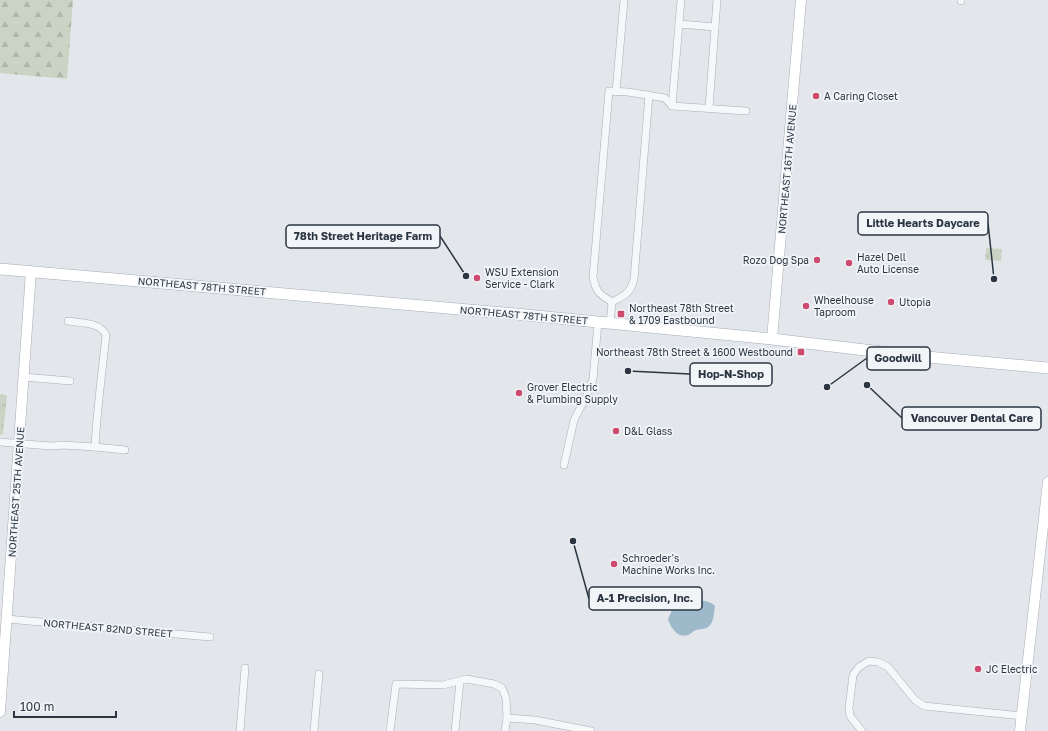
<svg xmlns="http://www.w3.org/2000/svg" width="1048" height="731" font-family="'Golos Text',sans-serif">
  <defs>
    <pattern id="grass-tufts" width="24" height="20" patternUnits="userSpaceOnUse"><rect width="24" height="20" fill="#cad4c4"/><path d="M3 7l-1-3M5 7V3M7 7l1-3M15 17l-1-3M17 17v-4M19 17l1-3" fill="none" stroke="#aeb7aa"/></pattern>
    <pattern id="forest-firs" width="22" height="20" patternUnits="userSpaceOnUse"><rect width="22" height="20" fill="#cad4c4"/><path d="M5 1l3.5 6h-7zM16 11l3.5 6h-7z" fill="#aeb7aa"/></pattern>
    <pattern id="park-crowns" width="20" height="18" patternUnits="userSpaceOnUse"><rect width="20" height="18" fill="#cad4c4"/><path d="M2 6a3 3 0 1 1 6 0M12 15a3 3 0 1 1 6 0" fill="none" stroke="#aeb7aa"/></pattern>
  </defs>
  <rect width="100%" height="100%" fill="#e3e7eb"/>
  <path fill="url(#grass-tufts)" d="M0,394l7,1 -4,39 -3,1z"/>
  <path fill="url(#forest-firs)" d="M0,0h73l-6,79 -67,-6z"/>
  <path fill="url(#park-crowns)" d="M986,248l16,1 -1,12 -16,-1z"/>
  <path fill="#9eb9ca" d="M685,600c9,0 24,-1 30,6 -1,6 -1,17 -7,21 -3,2 -8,2 -12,3 -3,1 -5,4 -8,5 -10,4 -18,-8 -20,-16 5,-10 5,-16 17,-19z"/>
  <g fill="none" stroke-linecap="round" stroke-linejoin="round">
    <g stroke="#a8aeb5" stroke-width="8">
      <g id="street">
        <path d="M961,1v-1"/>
        <path d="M679,24l36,3"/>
        <path d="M616,92l8,-92"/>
        <path d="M672,106l9,-106"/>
        <path d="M709,108l8,-108"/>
        <path d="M612,302c-13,-8 -16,-10 -19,-25l16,-186 19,1 37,6 7,8 74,5"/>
        <path d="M68,321c13,2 32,1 38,14 -4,38 -9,74 -11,112"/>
        <path d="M610,324l2,-22c13,-7 18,-8 22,-23l15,-184"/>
        <path d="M24,377l46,4"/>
        <path d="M0,442l51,4 12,-1 32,2 30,3"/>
        <path d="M564,465l10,-45 13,-25 6,-16 5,-57"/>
        <path d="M7,619l203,18"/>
        <path d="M507,718l28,2 56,11"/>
        <path d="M240,731l5,-63"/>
        <path d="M314,731l5,-57"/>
        <path d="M390,731l6,-47 47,1 23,-6 28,5 8,4 4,10 1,20 -2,13"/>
        <path d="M455,731l5,-50"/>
        <path d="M862,731l-12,-15 -1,-8 4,-33 6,-8 10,-6 9,1 10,5 27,33 9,6 98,10"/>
      </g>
    </g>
    <g stroke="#a8aeb5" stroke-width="11">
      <g id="secondary">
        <path d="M772,339l29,-339"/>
        <path d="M0,712l31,-441"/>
        <path d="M1020,731l28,-249"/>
      </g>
    </g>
    <g stroke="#a2acb6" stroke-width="12">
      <path id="primary" d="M0,269l516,45 256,25 144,17 132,12"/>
    </g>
    <use href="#street" stroke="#f5f7f9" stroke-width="7"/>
    <use href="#secondary" stroke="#fff" stroke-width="10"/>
    <use href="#primary" stroke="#fff" stroke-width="11"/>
  </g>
  <g fill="#cc4b6e" stroke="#f2f5f8" stroke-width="1.5">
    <circle cx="816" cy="96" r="4"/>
    <circle cx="817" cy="260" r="4"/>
    <circle cx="849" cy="263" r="4"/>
    <circle cx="477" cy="278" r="4"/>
    <circle cx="891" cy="302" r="4"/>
    <circle cx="806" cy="306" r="4"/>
    <rect x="617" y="310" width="8" height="8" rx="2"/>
    <rect x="797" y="348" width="8" height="8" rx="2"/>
    <circle cx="519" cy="393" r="4"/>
    <circle cx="616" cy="431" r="4"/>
    <circle cx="614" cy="564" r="4"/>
    <circle cx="978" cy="669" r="4"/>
  </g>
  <g text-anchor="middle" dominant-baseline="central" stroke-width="3.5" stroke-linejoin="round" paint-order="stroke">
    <g font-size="10" fill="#2b3642" stroke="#f2f5f8" text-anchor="start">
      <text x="824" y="96">A Caring Closet</text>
      <text x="857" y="257">Hazel Dell<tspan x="857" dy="12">Auto License</tspan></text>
      <text x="809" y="260" text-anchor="end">Rozo Dog Spa</text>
      <text x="485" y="272">WSU Extension<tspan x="485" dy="12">Service - Clark</tspan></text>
      <text x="814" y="300">Wheelhouse<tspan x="814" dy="12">Taproom</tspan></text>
      <text x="899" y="302">Utopia</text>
      <text x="629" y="308">Northeast 78th Street<tspan x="629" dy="12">&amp; 1709 Eastbound</tspan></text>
      <text x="793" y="352" text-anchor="end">Northeast 78th Street &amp; 1600 Westbound</text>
      <text x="527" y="387">Grover Electric<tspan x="527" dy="12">&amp; Plumbing Supply</tspan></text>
      <text x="624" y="431">D&amp;L Glass</text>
      <text x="622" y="558">Schroeder's<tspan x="622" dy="12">Machine Works Inc.</tspan></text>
      <text x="986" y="669">JC Electric</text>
    </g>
    <g font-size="10" fill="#2b3642" stroke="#f2f5f8">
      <text transform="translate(787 169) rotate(-85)">NORTHEAST 16TH AVENUE</text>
      <text transform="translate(202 286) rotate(5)">NORTHEAST 78TH STREET</text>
      <text transform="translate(524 315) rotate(5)">NORTHEAST 78TH STREET</text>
      <text transform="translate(16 492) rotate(-86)">NORTHEAST 25TH AVENUE</text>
      <text transform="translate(108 628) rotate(5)">NORTHEAST 82ND STREET</text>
    </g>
  </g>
  <path fill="none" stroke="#2b3642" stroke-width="1.5" d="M994 279L988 223M466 276L440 236M827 387L867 358M628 371L690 374M867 385L902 418M573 541L589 599"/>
  <g fill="#2b3642" stroke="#f2f5f8" stroke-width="1.5">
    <circle cx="994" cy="279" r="4"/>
    <circle cx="466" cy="276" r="4"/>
    <circle cx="827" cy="387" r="4"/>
    <circle cx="628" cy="371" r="4"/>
    <circle cx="867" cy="385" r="4"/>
    <circle cx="573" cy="541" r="4"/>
  </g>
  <g fill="#f2f5f8" stroke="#2b3642" stroke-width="1.5">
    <rect x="858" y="212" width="130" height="23" rx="4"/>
    <rect x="286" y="225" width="154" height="23" rx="4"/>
    <rect x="867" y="347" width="63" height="23" rx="4"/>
    <rect x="690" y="363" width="82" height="23" rx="4"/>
    <rect x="902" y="407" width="139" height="23" rx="4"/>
    <rect x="589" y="587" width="113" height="23" rx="4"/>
  </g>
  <g font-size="11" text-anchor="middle" font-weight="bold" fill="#2b3642">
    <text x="923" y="227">Little Hearts Daycare</text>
    <text x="363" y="240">78th Street Heritage Farm</text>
    <text x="898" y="362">Goodwill</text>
    <text x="731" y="378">Hop-N-Shop</text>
    <text x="972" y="422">Vancouver Dental Care</text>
    <text x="645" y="602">A-1 Precision, Inc.</text>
  </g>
  <path d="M14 711v6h102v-6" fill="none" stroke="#2b3642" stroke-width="2"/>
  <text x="20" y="711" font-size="12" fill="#2b3642" stroke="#f2f5f8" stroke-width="3" paint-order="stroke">100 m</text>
</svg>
